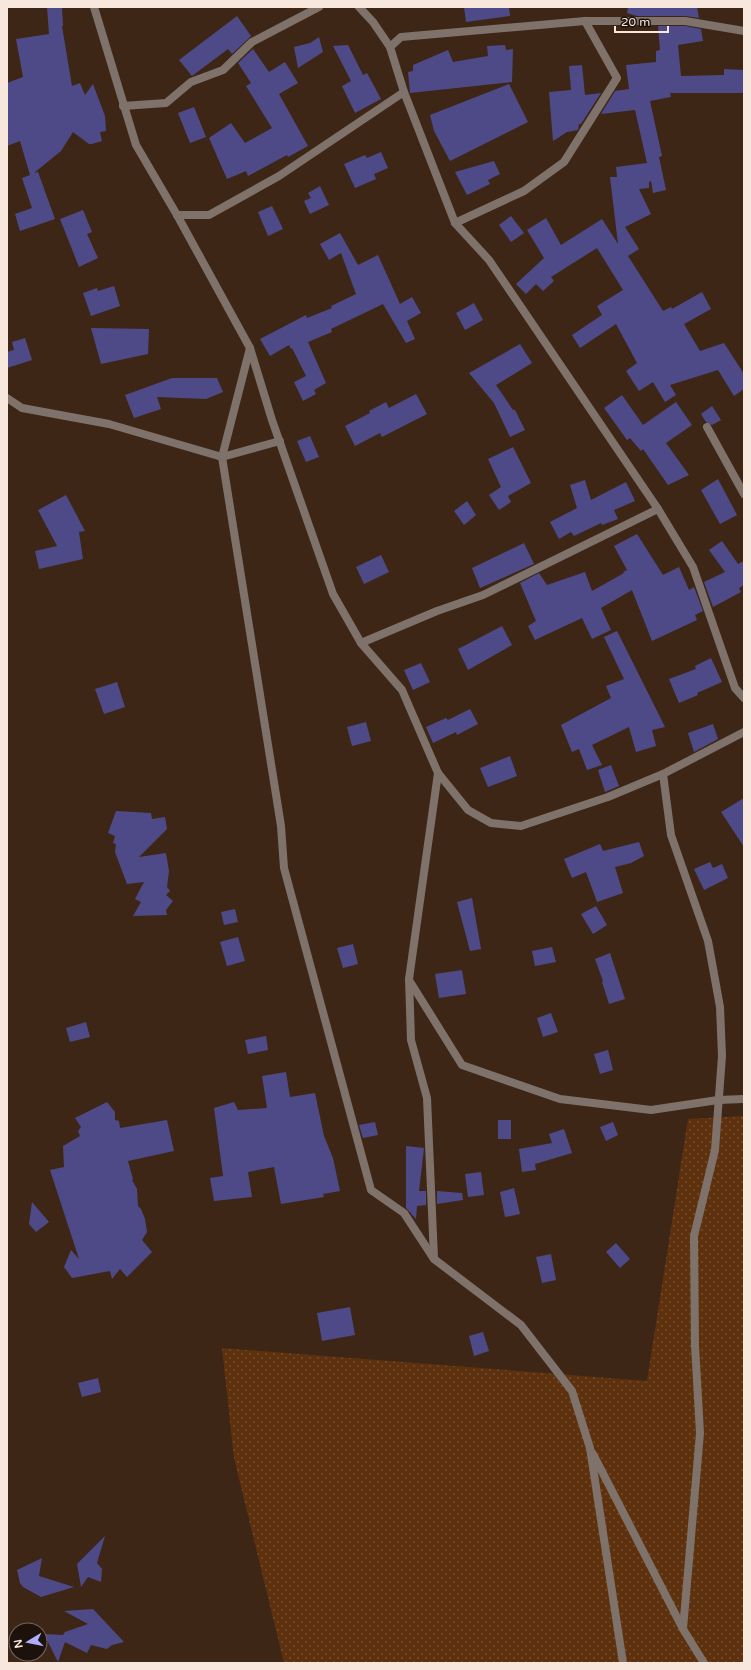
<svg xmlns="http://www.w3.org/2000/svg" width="751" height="1670" font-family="'Varela Round',sans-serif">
  <defs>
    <pattern id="green-dots" width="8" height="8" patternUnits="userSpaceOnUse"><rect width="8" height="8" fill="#5e310e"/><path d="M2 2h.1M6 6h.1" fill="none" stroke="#764f31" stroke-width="1.8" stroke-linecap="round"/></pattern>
  </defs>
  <rect width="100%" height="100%" fill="#3d2616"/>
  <path fill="url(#green-dots)" d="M744,1116v547h-460l-50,-205 -12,-110 425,33 41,-262z"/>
  <g fill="#4e4a88">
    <path d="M47,7h15l1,19h-1l10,60 8,-3 5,12 8,-11 12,32 1,15 -6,1 2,9 -10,3h-3l-16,-12 -12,19 -27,22 4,-1 17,47 -35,12 -5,-17 17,-6 -10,-30 8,-3 -10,-34 -13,5v-63l16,-6 -7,-38 33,-5z"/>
    <path d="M464,7h45l1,9 -44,6z"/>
    <path d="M628,7h69l2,11 -14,-2h-48l-10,-3z"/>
    <path d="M237,16l14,20 -19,18 -4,-5 -36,27 -13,-16z"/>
    <path d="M658,26h27l16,3 2,12 -25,4 3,31 43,-1v-6l20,1v23h-74l1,4 -21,4 12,55 -3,1 7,33 -13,3 -2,-12 -2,1v6l-10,1 12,25 -26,13 14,22 -11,7 35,55 8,-4 1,2 30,-17 9,17 -27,15 16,27 24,-8 20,31v15l-10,7 -16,-26 -48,15 6,10 -11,7 -12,-20 -14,9 -13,-20 11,-8 -21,-39 -36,24 -8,-13 30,-20 -5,-9 26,-16 -26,-42 -46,29 3,4 -11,10 -7,-7 -10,10 -10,-10 28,-26 -17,-28 19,-12 15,27 41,-26 16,25 -8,-67h7l-1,-10 31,-4 -12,-53 -34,4 14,-23 14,-2 -3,-24 30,-3v-11l4,-1z"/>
    <path d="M319,37l4,15 -25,16 -4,-21 16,-4z"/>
    <path d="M348,45l15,30 4,-2 14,26 -26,14 -13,-27 9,-5 -18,-35z"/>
    <path d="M505,45l1,5 7,-1 -1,33 -102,11 -2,-21 5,-1v-6l35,-15 5,12 35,-6 -1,-10z"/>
    <path d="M253,49l16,23 16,-10 13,21 -19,11 29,52 -20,11 -1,-2 -39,21 -2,-5 -19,8 -18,-41 22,-15 14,20 27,-15 -26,-42 5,-3 -13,-20z"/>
    <path d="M582,65l3,30 16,-2 -20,31h-2l-1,6 -11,2 -14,9 -4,-49 22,-2 -2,-24z"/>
    <path d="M509,84l19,38 -78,39 -16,-30 -4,-16z"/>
    <path d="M194,107l12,30 -16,6 -12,-30z"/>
    <path d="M381,152l7,16 -14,6 2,5 -21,9 -11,-24 21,-9 2,3z"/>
    <path d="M494,161l6,13 -12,6 2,4 -23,11 -12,-23z"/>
    <path d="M320,186l9,19 -19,9 -6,-13 7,-3 -3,-5z"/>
    <path d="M272,206l11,23 -15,7 -10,-24z"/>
    <path d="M83,210l9,22 -5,2 11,24 -19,9 -19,-48z"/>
    <path d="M511,216l13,17 -13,9 -12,-17z"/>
    <path d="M340,233l18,32 20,-10 22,49 12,-7 9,16 -14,8 8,18 -9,4 -23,-39 -52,25 1,3 -24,10 18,41 -12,7 2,4 -13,7 -9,-19 12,-6 -14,-28 -1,1 -2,-4 -19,11 -10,-17 46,-24 1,3 25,-10 -1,-2 25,-12 -15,-41 -12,7 -9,-16z"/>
    <path d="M114,286l6,20 -29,10 -8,-23 14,-5 1,3z"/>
    <path d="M474,303l9,17 -18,10 -9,-17z"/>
    <path d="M91,328l58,1 -1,25 -47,10z"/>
    <path d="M25,338l7,22 -25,8v-16l7,-2 -2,-8z"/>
    <path d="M520,344l12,19 -36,22 17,25h2l10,20 -15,7 -16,-34 -25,-30z"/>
    <path d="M172,378h45l6,14 -17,7 -49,-2 4,12 -27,9 -9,-23z"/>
    <path d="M416,394l11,20 -45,23 -2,-4 -25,13 -10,-20 25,-13 -1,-2 17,-9 3,6z"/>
    <path d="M622,395l21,30 33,-23 16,23 -26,18 23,32 -21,10 -25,-36 -2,2 -11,-13 -3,2 -23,-32z"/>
    <path d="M712,406l9,14 -9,5 -6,-3 -5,-8z"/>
    <path d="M310,436l9,21 -13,5 -9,-21z"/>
    <path d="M513,447l18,36 -23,13 3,6 -12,8 -10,-15 12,-8 -13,-28z"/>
    <path d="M718,479l19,36 -17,9 -19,-34z"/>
    <path d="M585,480l6,20 35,-18 9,19 -21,9 4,9 -16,6 -1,-2 -27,13 -3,-4 -12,7 -9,-17 27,-14 -7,-23z"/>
    <path d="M66,495l19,36 -6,1 4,27 -44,10 -4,-18 22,-5 -19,-36z"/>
    <path d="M467,501l9,14 -12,10 -10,-14z"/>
    <path d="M637,534l26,41 16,-8 10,23 5,-3 9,24 -8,4 2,5 -45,21 -20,-51 -31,18 10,22 -19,9 -10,-21 -47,22 -7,-14 8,-5 -16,-38 19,-10 8,12 38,-13 7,19 32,-18 -1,-1 4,-2 -13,-24z"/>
    <path d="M722,541l16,23 6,-3v24l-5,3 2,4 -28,15 -9,-25 21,-10 -16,-22z"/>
    <path d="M524,543l10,21 -54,24 -8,-20z"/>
    <path d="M381,555l8,17 -25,12 -8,-17z"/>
    <path d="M502,626l10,19 -44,25 -10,-21z"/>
    <path d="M617,631l48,96 -13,3 4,16 -20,6 -7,-25 -37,18 10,20 -15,5 -8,-21 -7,3 -11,-27 50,-27 -5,-12 18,-7 -20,-42z"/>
    <path d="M711,658l11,24 -25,11 1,2 -19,8 -10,-24 27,-10 -1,-3z"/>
    <path d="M421,663l9,19 -17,8 -9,-20z"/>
    <path d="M117,682l8,25 -21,7 -9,-25z"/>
    <path d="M470,709l8,15 -21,11 -1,-3 -23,11 -7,-16 20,-9 2,2z"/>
    <path d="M366,722l5,19 -19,5 -5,-19z"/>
    <path d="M713,724l5,15 -24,13 -6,-19z"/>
    <path d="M510,756l7,20 -29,11 -8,-19z"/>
    <path d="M611,765l8,21 -14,6 -7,-22z"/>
    <path d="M744,798v49l-23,-35z"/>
    <path d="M116,811l35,2 1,6 13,-2 2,12 -28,28 27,-4 3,18 -2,16 3,4 -4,4 7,6 -7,9 1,5 -34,1 8,-14 -6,-3 9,-17 -17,2 -12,-32 1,-8 -3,-1 2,-7 -7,-3z"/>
    <path d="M639,842l5,14 -13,7 -16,4 8,26 -26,9 -11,-30 -14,6 -8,-19 36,-15 3,7z"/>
    <path d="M710,862l3,6 9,-4 6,14 -24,12 -10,-21z"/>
    <path d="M472,898l9,51 -11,2 -13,-49z"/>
    <path d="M596,906l11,19 -14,9 -12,-20z"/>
    <path d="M235,909l3,13 -14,3 -3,-13z"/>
    <path d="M238,937l7,24 -18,5 -7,-24z"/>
    <path d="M353,944l5,20 -15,4 -6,-20z"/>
    <path d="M552,947l4,15 -21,4 -3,-15z"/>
    <path d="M610,953l15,46 -16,5 -7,-22 1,-1 -8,-22z"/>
    <path d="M462,970l4,24 -27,4 -4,-24z"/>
    <path d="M551,1013l7,19 -15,5 -6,-19z"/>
    <path d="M86,1022l4,15 -20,5 -4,-14z"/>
    <path d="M266,1036l2,14 -20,4 -3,-14z"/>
    <path d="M608,1050l5,20 -13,4 -6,-20z"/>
    <path d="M286,1072l4,25 25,-4 9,43 9,22 7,33 -17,3 1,3 -43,7 -7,-37 -26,5 4,25 -38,4 -4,-23 13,-2 -9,-68 20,-6 4,8 29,-2 -5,-32z"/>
    <path d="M107,1102l8,10v8l4,1 1,7 47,-8 7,31 -46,10 5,18 -1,1 5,9 1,17 3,3 4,10 2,13 -5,8 10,12 -25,25 -7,-8 -8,10 -2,-8 -38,7 -8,-11 7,-17 8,9 -29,-89 14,-3 -1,-21 17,-10 -2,-5 3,-4 -6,-9z"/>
    <rect x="498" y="1120" width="13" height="19"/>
    <path d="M375,1122l3,13 -15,3 -4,-13z"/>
    <path d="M613,1122l5,13 -12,6 -6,-14z"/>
    <path d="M564,1129l8,24 -37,11 1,6 -14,2 -3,-23 33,-6 -3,-9z"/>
    <path d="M406,1146l18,2 -5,43h7v14l-9,1 -1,13 -10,-11z"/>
    <path d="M481,1172l3,23 -16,2 -3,-23z"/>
    <path d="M514,1188l6,26 -15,3 -5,-25z"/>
    <path d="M437,1191l25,2 1,7 -26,4z"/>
    <path d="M32,1202l17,20 -13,10 -7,-8z"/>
    <path d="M616,1243l14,16 -10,9 -14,-16z"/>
    <path d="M551,1254l5,26 -14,3 -6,-26z"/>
    <path d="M350,1307l5,28 -33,6 -5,-28z"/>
    <path d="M483,1332l6,19 -15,5 -5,-20z"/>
    <path d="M98,1378l3,14 -19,5 -4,-14z"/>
    <path d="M105,1536l-8,27 5,6 -1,13 -13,-5 -7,10 -4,-23z"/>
    <path d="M42,1558l-3,18 35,11 -33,10 -18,-10 -3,-4 -3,-13z"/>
    <path d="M93,1609l31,33 -12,3 -5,4 -16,-4 -4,8 -22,-11 -7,20 -14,-28 19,1 2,-3 23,-8 -24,-13z"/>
  </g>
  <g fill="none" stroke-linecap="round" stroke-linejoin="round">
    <g stroke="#7f726a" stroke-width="8">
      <path d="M94,7l42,138 41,70 73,133 22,72 61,174 28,49 41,47 36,83 30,37 23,13 30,3 87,-29 55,-23 81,-42"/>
      <path d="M359,7l14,15 17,25 14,45 51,131 34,37 169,249 35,58 42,121 9,10"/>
      <path d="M390,47l11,-10 184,-16h100l59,10"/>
      <path d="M123,106l43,-3 25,-21 32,-12 29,-28 67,-35"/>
      <path d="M177,215h32l70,-39 125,-84"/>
      <path d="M455,223l69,-32 40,-29 53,-84 -32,-57"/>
      <path d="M250,348l-28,109 59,369 3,42 87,322 33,23 30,46 87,66 51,66 18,57 33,215"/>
      <path d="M7,398l15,10 87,16 113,33 58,-16"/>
      <path d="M707,427l37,67"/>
      <path d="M361,643l76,-32 46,-16 175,-86"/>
      <path d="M663,774l8,61 37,106 12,66 2,49 -7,94 -21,86 1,110 5,87 -17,196 21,34"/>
      <path d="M409,980l53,85 98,34 91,11 67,-10 26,-1"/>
      <path d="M434,1258l-7,-160 -16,-58 -2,-61 29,-206"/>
      <path d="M593,1454l90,175"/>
    </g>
  </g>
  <rect width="751" height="1670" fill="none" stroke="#f8e7dd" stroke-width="16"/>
  <g transform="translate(28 1642) rotate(260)"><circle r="19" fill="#1c120b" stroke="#74675f"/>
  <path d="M0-3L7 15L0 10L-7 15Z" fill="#b0aefa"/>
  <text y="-6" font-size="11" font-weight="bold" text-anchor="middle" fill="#f8e7dd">N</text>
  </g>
  <path d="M615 26v6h53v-6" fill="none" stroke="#f8e7dd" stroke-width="2"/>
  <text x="621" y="26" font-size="12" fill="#f8e7dd" stroke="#1c120b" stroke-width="3" paint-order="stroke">20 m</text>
</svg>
